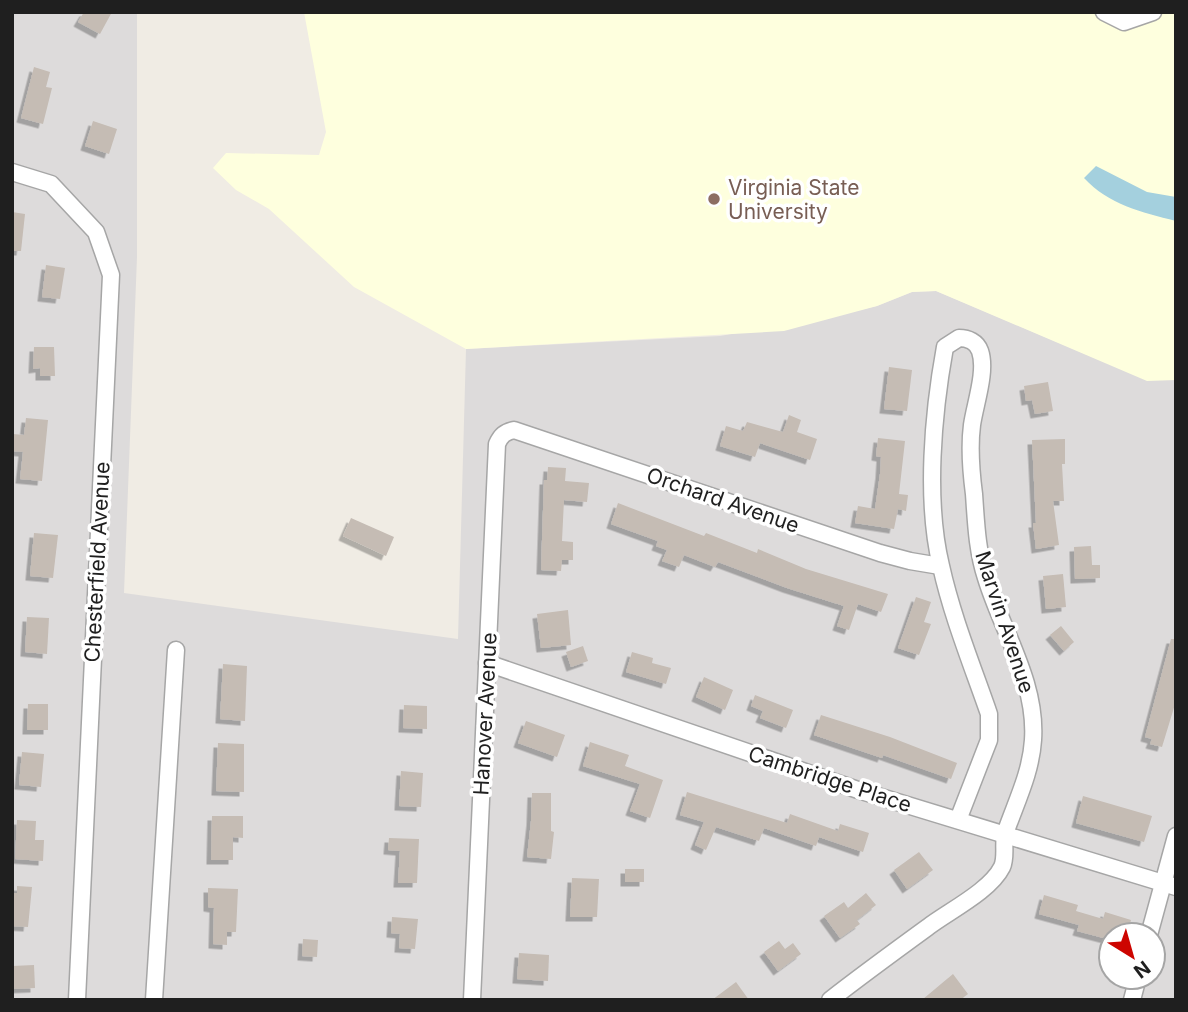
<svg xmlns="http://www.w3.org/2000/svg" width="1188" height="1012" font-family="Inter,sans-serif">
  <defs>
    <filter id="shadow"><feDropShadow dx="-4.5" dy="4.5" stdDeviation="0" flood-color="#0004"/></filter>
  </defs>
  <rect width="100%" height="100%" fill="#f0ece4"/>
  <path fill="#dddbdb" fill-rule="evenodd" d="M12,12l125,1v244l-13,336 334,46 8,-290 254,-13 118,-21 39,-9 35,-14 24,-1 211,89h29v620h-1164zM1111,935h42v42h-42z"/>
  <path fill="#feffde" d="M304,12h872v368l-29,1 -211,-90 -24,1 -35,14 -93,25 -318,18 -112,-62 -85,-78 -33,-19 -23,-22 13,-15 93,2 7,-23z"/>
  <path fill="#a4d0de" d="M1096,166l51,26 29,5v24c-35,-9 -67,-16 -92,-43z"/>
  <g fill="#c5bcb4" filter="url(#shadow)">
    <path d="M84,12h28l-12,22 -22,-12z"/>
    <path d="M34,67l16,5 -4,15 6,1 -9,36 -22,-6z"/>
    <path d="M93,121l24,8 -8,25 -24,-8z"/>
    <path d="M12,212l13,2 -4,37h-9z"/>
    <path d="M46,265l19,3 -5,31 -18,-2z"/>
    <path d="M34,347h20l1,29h-15v-8l-7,1z"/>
    <path d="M889,367l23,3 -5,41 -23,-2z"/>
    <path d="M1048,382l5,29 -18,3 -3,-14 -6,1 -2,-15z"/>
    <path d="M789,415l12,5 -4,12 20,7 -7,21 -50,-17 -5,14 -35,-11 6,-20 17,5 4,-9 36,10z"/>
    <path d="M26,418l22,2 -6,61 -22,-2 3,-27 -11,-1 1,-17 11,1z"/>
    <path d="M878,438l27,3 -6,53 9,1 -2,16 -8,-2 -4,20 -39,-6 3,-17 17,3 5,-35 1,-17 -5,-1z"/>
    <path d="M1065,439v25h-3l2,37h-11l6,44 -23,4 -3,-26h3l-4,-83z"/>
    <path d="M548,467l18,1 -1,13 24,2 -2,19 -23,-2 -2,41 11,1v18h-11l-1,11 -20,-1 3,-90h3z"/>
    <path d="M618,503l86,33 2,-3 51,20 1,-4 48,20 82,25 -7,18 -23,-8 -9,26 -12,-4 7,-20 -57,-18 -69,-26 -3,5 -31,-12 -5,12 -17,-6 5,-11 -11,-4 2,-5 -47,-17z"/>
    <path d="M351,518l43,19 -8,19 -43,-20z"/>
    <path d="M34,533l24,2 -5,43 -23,-2z"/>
    <path d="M1091,546l1,19h8v13l-25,1 -1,-32z"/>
    <path d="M1063,574l3,33 -20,2 -3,-33z"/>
    <path d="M916,597l15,5 -7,20 7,2 -12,31 -21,-7z"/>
    <path d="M568,610l3,35 -30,3 -4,-34z"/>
    <path d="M27,617l22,1 -2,36 -22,-2z"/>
    <path d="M1061,626l13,16 -10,9 -14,-16z"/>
    <path d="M1171,639h5v62l-14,46 -12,-3 2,-5 -7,-2z"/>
    <path d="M583,646l5,15 -17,6 -5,-15z"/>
    <path d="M632,652l21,6 -1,5 19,5 -5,16 -40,-12z"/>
    <path d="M223,664l24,2 -2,55 -25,-2z"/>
    <path d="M704,677l29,13 -8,20 -29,-13z"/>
    <path d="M755,695l38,15 -7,18 -26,-10 3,-7 -12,-5z"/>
    <path d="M28,704h20v26h-21z"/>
    <path d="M404,705l23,1v23l-24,-1z"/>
    <path d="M821,715l69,22 67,26 -6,16 -68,-24 -1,3 -68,-23z"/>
    <path d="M526,721l39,14 -8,22 -39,-14z"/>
    <path d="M590,742l39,13 -4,11 38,14 -13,38 -20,-7 10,-27 -57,-18z"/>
    <path d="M218,743l26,1v48l-28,-1z"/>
    <path d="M22,752l22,2 -3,33 -22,-2z"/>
    <path d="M401,771l22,2 -2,34 -22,-1z"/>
    <path d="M687,792l100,31 3,-9 48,17 2,-7 29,9 -6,19 -44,-15 -3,9 -52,-18 -5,13 -43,-14 -10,23 -11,-5 9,-23 -24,-7z"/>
    <path d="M532,793h19v38l3,1 -3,27 -24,-2 4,-36z"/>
    <path d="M1083,796l69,20 -8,26 -68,-19z"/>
    <path d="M212,816h31v22l-10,-1v23h-22z"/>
    <path d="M17,820l19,1 -1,19h9l-1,21 -28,-2z"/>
    <path d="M389,838l30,1 -2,44h-19l2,-32 -12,-1z"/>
    <path d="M919,852l14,18 -26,19 -13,-19z"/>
    <rect x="625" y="869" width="19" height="13"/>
    <path d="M572,878l27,1 -2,38h-27z"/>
    <path d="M17,886l15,1 -4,40 -16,-1v-33h5z"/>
    <path d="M208,888l30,1 -2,43h-9v13l-14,-1 1,-36 -6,-1z"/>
    <path d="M866,893l10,12 -19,15 3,4 -20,14 -16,-22 20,-14 4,6z"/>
    <path d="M1044,895l34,10 -2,6 27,8 2,-7 26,8 -4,15h-16v5l-34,-9 2,-6 -40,-11z"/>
    <path d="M392,917l26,2 -3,30 -16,-1 1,-14 -9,-1z"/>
    <path d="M303,939l15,1 -1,17 -15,-1z"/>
    <path d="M779,941l6,8 8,-6 8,11 -23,17 -14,-19z"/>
    <path d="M519,953l30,2 -1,26 -31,-2z"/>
    <path d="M34,965l1,23 -23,1v-23z"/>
    <path d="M953,974l15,20 -8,6h-38z"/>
    <path d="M736,982l13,18h-37z"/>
  </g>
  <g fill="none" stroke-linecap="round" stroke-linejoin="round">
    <g stroke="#a6a6a6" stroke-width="19">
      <g id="minor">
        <path d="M1104,12l20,10 29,-10"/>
        <path d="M12,172l39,12 45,48 15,43 -34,725"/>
        <path d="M487,663l371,127 318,97"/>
        <path d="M1149,935l27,-99"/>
        <path d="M154,1000l22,-350"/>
        <path d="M472,1000l25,-556c4,-9 8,-12 17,-14l366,123 30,8 30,5"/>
        <path d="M830,1000c32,-25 65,-49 98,-73 21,-16 62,-36 74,-60 5,-11 0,-24 4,-36 11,-31 25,-59 27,-91 4,-58 -31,-109 -47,-162 -9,-27 -10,-56 -12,-84 -3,-23 -5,-46 -2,-69 3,-21 15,-54 8,-74 -3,-9 -12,-13 -21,-13l-14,9c-12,66 -20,153 -4,219 11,50 31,99 48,148v26l-31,80"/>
        <path d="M1132,1000l6,-23"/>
      </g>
    </g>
    <use href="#minor" stroke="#fff" stroke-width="16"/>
  </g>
  <circle fill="#8d6e63" stroke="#fff" stroke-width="2.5" cx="714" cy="199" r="7"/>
  <g text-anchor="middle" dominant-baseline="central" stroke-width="7" stroke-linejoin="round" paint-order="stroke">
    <g font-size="21" fill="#785e54" stroke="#fff" text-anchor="start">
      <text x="728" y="187">Virginia State<tspan x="728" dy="24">University</tspan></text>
    </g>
    <g font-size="21" fill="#1f1f1f" stroke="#fff">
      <text transform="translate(723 500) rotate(19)">Orchard Avenue</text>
      <text transform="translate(97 562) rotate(-87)">Chesterfield Avenue</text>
      <text transform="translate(1005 622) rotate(72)">Marvin Avenue</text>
      <text transform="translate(485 714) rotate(-87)">Hanover Avenue</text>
      <text transform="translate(830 779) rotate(18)">Cambridge Place</text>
    </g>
  </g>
  <rect width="1188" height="1012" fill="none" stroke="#1f1f1f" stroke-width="28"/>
  <g transform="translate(1132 956) rotate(143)"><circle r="33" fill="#ffffff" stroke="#a5a5a5" stroke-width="2"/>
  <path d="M0-5L12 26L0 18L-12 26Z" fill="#cd0500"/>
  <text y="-10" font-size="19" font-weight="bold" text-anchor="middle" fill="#1f1f1f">N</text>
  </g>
</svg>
